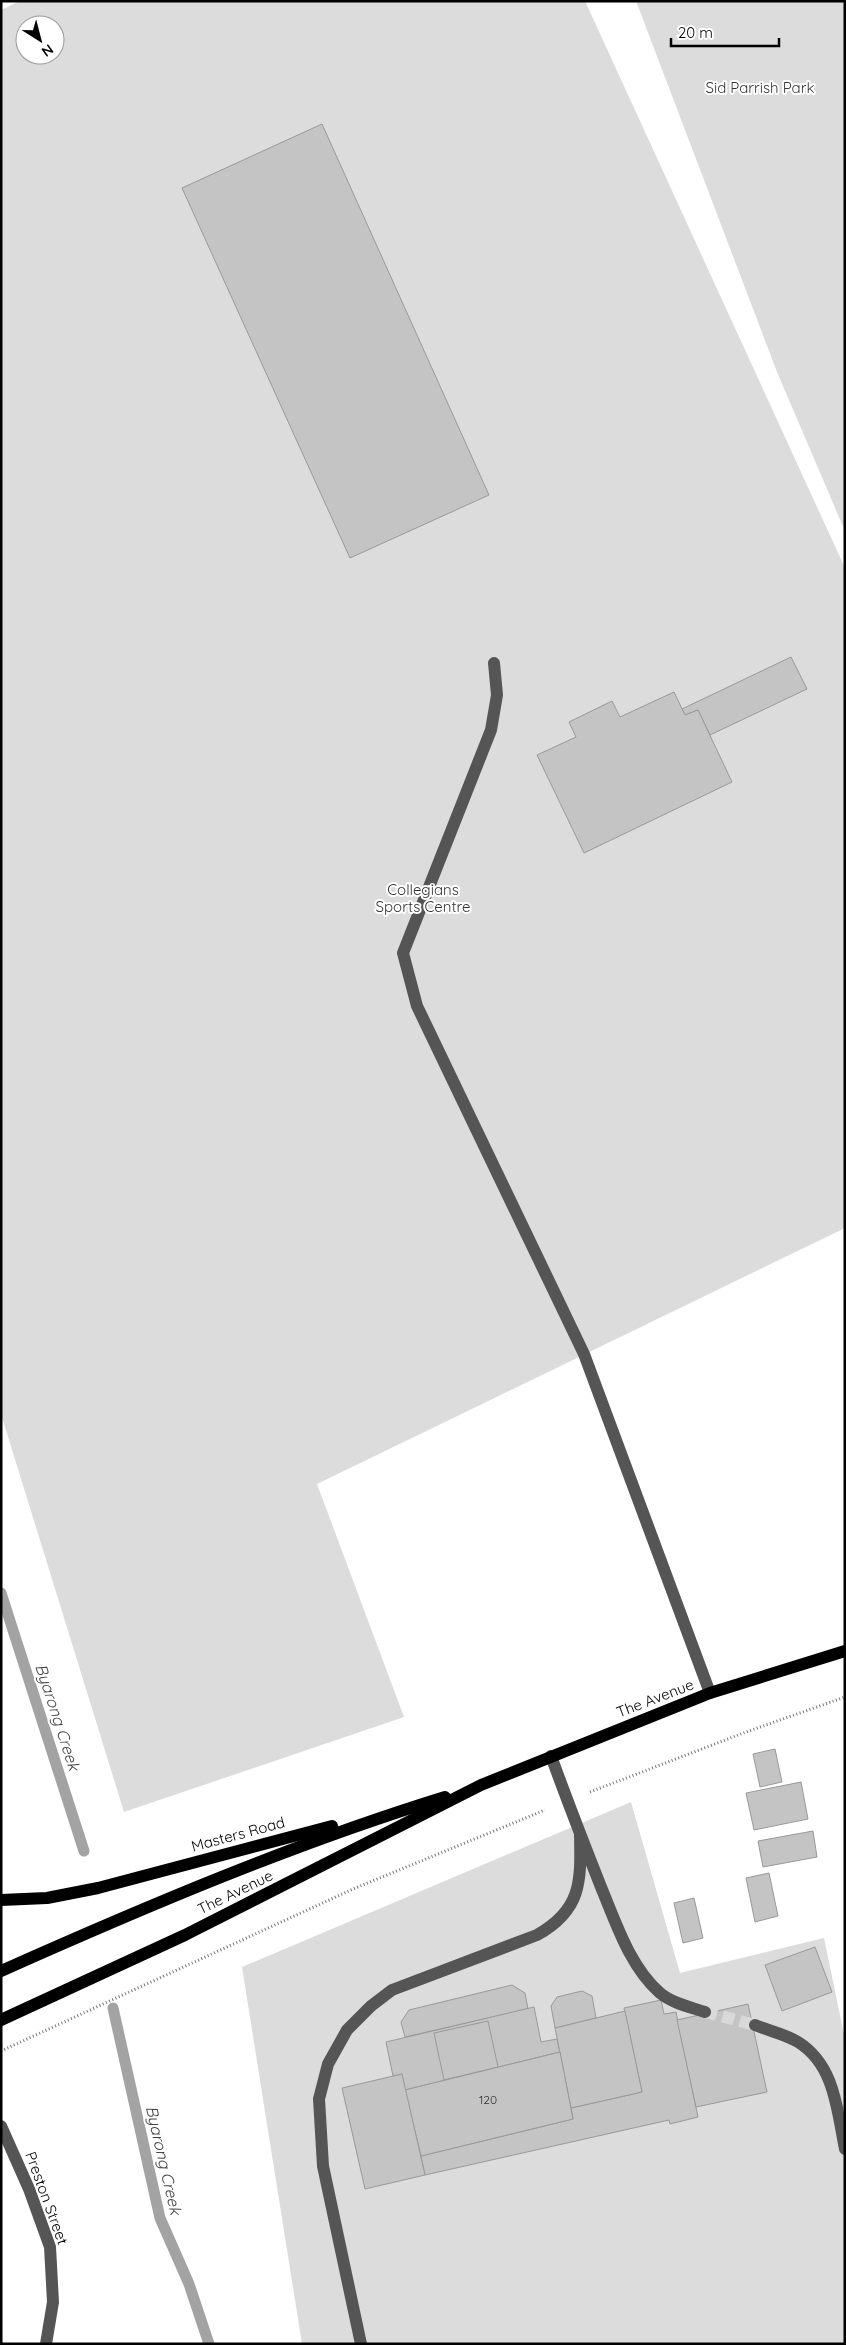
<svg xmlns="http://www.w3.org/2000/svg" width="846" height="2345" font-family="Quicksand,sans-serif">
  <rect width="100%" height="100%" fill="#fff"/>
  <g fill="#dcdcdc" fill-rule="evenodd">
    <path d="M20,1h565l260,567v660l-528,256 87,233 -280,95 -123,-398v-1404zM25,25h30v30h-30z"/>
    <path d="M636,1h209v530l-68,-159z"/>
    <path d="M631,1802l49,171 144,-35 21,101v305h-543l-60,-377z"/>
  </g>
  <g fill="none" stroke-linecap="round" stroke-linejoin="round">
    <g stroke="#a3a3a3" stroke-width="11">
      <path d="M1,1593l83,258"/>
      <path d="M113,2008l47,210 29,66 20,60"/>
    </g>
  </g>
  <g fill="#c4c4c4" stroke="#999">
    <path d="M322,124l167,371 -139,63 -168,-370z"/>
    <path d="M791,657l16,32 -97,46 -12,-25 -13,5 -3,-6z"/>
    <path d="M674,692l11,23 13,-5 34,72 -148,71 -47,-98 39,-18 -7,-15 43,-21 8,16z"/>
    <path d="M775,1749l7,33 -22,5 -7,-33z"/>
    <path d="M801,1782l7,37 -54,11 -8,-37z"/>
    <path d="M813,1831l4,26 -54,10 -5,-26z"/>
    <path d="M769,1873l9,43 -23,6 -9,-44z"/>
    <path d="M694,1898l9,40 -20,5 -9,-40z"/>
    <path d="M815,1947l17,45 -50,19 -17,-46z"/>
    <path d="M512,1985l13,8 3,16 -123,28 -4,-15 8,-12z"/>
    <path d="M582,1991l10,5 4,22 -41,10 -4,-22 6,-9z"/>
    <path d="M661,2000l3,14 12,-2 22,105 -28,7 -1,-4 -244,55 -4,-19 152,-37 -2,-11 71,-16 -18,-84z"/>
    <path d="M748,2004l19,88 -71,15 -19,-87z"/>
    <path d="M534,2007l7,35 16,-3 3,13 -155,38 -3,-16 -9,2 -7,-34z"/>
    <path d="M625,2011l17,81 -71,16 -16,-80z"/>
    <path d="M488,2021l10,46 -54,13 -10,-47z"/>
    <path d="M560,2052l13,67 -152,37 -16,-66z"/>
    <path d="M402,2074l23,101 -60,14 -23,-101z"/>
  </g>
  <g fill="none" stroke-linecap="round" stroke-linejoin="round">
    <path stroke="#d9d9d9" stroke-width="12" stroke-dasharray="12 6" stroke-linecap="butt" d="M705,2012l50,13"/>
    <g stroke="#777" stroke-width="3" stroke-dasharray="1 2.5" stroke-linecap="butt">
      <path d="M590,1792l156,-60 99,-35"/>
      <path d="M1,2051l352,-162 192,-79"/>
    </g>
    <g stroke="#555" stroke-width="12">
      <path d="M494,663l3,32 -6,35 -88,223 14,53 167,348 126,339"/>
      <path d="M551,1756c16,44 33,88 50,131 15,36 29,80 59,106 12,10 30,14 45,19"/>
      <path d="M755,2025c14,6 30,9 43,17 37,23 39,68 47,107"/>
      <path d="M1,2126l28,63 21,58 3,55 -7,42"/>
      <path d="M361,2344l-38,-178 -4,-67 9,-35 19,-34 24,-24 21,-16 145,-55c45,-25 44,-54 43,-100"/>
    </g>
    <g stroke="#000" stroke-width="12">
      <path d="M1,1900l46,-2 51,-10 234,-62"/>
      <path d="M1,1971c146,-65 292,-127 444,-174"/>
      <path d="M1,2020l184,-85 296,-150 229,-92 135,-42"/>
    </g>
  </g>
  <g text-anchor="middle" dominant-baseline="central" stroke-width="4" stroke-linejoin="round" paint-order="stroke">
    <g font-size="12" fill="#313131">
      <text x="488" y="2099">120</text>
    </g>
    <g font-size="15" fill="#333" stroke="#fff">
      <text x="760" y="87">Sid Parrish Park</text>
      <text x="423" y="889">Collegians<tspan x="423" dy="17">Sports Centre</tspan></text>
    </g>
    <g font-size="15" fill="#000" stroke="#fff">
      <text transform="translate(655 1698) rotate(-21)">The Avenue</text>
      <text transform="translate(238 1834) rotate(-15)">Masters Road</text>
      <text transform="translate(235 1892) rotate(-26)">The Avenue</text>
      <text transform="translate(47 2198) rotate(70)">Preston Street</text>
    </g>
    <g font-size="16" font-style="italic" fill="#444" stroke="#fff">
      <text transform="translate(58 1717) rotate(72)">Byarong Creek</text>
      <text transform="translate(164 2160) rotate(77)">Byarong Creek</text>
    </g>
  </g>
  <rect width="846" height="2345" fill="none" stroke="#000000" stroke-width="5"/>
  <g transform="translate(40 40) rotate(144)"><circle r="24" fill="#ffffff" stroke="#999999"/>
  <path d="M0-4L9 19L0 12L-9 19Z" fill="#000000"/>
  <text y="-8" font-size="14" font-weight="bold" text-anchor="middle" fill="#000000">N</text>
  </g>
  <path d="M671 38v8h108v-8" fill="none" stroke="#000000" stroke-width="2.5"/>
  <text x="678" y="38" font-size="15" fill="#000000" stroke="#ffffff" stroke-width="4" paint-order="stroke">20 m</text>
</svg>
